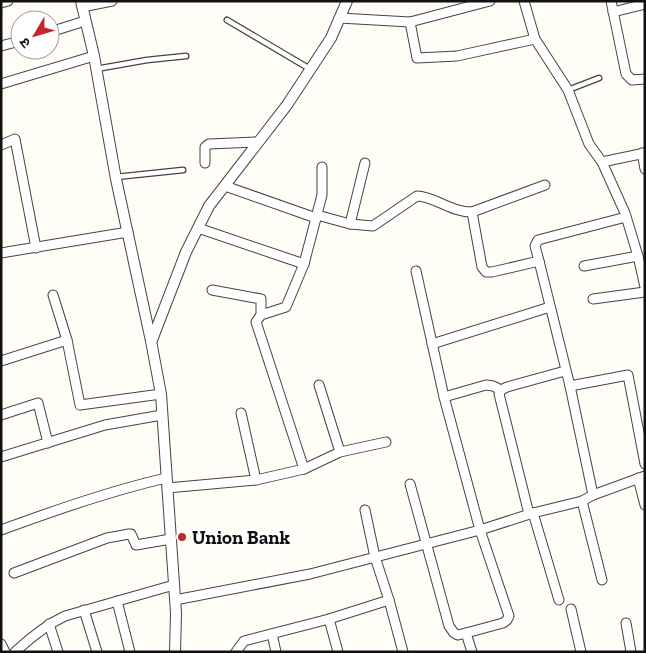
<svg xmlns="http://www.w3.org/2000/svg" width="646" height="653" font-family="'Zilla Slab','Noto Sans Devanagari',serif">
  <rect width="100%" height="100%" fill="#fffdf5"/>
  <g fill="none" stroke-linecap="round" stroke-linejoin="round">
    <g stroke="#444" stroke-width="7">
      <g id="service">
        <path d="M227,20l83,49"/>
        <path d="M96,69l51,-9 39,-4"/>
        <path d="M568,90l31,-12"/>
        <path d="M116,177l67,-7"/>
      </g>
    </g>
    <g stroke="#444" stroke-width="11">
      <g id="minor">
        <path d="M490,1l-80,21 7,36 40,-2 78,-17"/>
        <path d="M524,1l11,38 33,51 21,54 13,18 23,51 13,43 7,31"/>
        <path d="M611,1l15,73 6,6 13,-1"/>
        <path d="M1,3l7,-2"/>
        <path d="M82,7l30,-6"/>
        <path d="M613,12l32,-8"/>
        <path d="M339,18l71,4"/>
        <path d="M50,32l35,-11"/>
        <path d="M1,46l19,-5"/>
        <path d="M1,84l93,-28"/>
        <path d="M1,145l14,-6 21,109"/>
        <path d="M642,153l3,16"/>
        <path d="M602,162l43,-9"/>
        <path d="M205,163v-16l4,-3 49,-2"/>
        <path d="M472,212l10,55 4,5h6l47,-11 31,125 23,109"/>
        <path d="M317,215l33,9 23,2 44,-30c17,0 33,16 55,16l73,-27"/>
        <path d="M316,218l6,-23v-28"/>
        <path d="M350,224l15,-61"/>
        <path d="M198,228l106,36"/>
        <path d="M1,253l127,-21"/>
        <path d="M539,261l-4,-15 3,-6 88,-23"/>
        <path d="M584,266l54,-10"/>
        <path d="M416,271l28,126 36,133 29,86 -2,4 -4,3 -37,10"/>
        <path d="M212,290l49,9v16"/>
        <path d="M53,295l14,45"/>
        <path d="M593,299l52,-7"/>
        <path d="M432,344l118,-37"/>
        <path d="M1,361l66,-21 13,65 81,-11"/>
        <path d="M570,386l58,-11 17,89"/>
        <path d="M444,397l42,-12 7,1 8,4"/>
        <path d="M241,413l15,67"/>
        <path d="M1,415l37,-12 10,40"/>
        <path d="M340,452l46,-10"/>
        <path d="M1,457l104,-32 57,-10"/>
        <path d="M304,469l36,-17 -21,-67"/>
        <path d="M638,478l7,27"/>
        <path d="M410,484l39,142 5,7 4,2 8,-2 6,19"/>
        <path d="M167,488l89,-8 48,-11 -48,-147 5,-7 25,-8 18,-43 12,-46 -91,-32"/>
        <path d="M582,501l20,79"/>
        <path d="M533,513l26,87"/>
        <path d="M529,514l-30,-120 2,-4 6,-3 58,-16"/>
        <path d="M1,530c55,-20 109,-39 165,-52"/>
        <path d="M14,573l93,-35 22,-4h2l5,11 35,-6"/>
        <path d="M175,600l135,-26 170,-44 53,-17 49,-12 11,-6 52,-19"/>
        <path d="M389,600l14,52"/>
        <path d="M117,601l13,51"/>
        <path d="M571,609l10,43"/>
        <path d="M84,610l13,42"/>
        <path d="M329,619l9,33"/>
        <path d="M626,623l5,29"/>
        <path d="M49,624l9,28"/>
        <path d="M272,634l4,18"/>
        <path d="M1,644l4,8"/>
        <path d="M15,652c16,-15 31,-27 50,-36l109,-31"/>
        <path d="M236,652l8,-11 85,-22 60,-19 -14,-43 -10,-47"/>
      </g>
    </g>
    <g stroke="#444" stroke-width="12">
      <g id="tertiary">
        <path d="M81,1l13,55 22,123 35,162 10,53 15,219 -1,39"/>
        <path d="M152,340l34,-88 23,-46 78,-101 44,-67 16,-37"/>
      </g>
    </g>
    <use href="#service" stroke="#fff" stroke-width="4.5"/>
    <use href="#minor" stroke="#fff" stroke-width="9"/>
    <use href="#tertiary" stroke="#fff" stroke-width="10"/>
  </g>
  <circle fill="#c4262e" stroke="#fff" stroke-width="2" cx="182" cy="537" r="5"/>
  <g text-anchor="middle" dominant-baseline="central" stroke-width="5" stroke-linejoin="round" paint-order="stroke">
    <g font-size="19" font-weight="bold" fill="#111" stroke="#fff" text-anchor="start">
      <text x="192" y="537">Union Bank</text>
    </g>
  </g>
  <rect width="646" height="653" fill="none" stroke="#111111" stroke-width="5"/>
  <g transform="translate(35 35) rotate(232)"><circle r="24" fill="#ffffff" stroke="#a0a0a0"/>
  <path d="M0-4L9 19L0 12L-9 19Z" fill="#c4262e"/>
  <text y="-8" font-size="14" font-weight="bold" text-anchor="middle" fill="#111111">उ</text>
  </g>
</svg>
